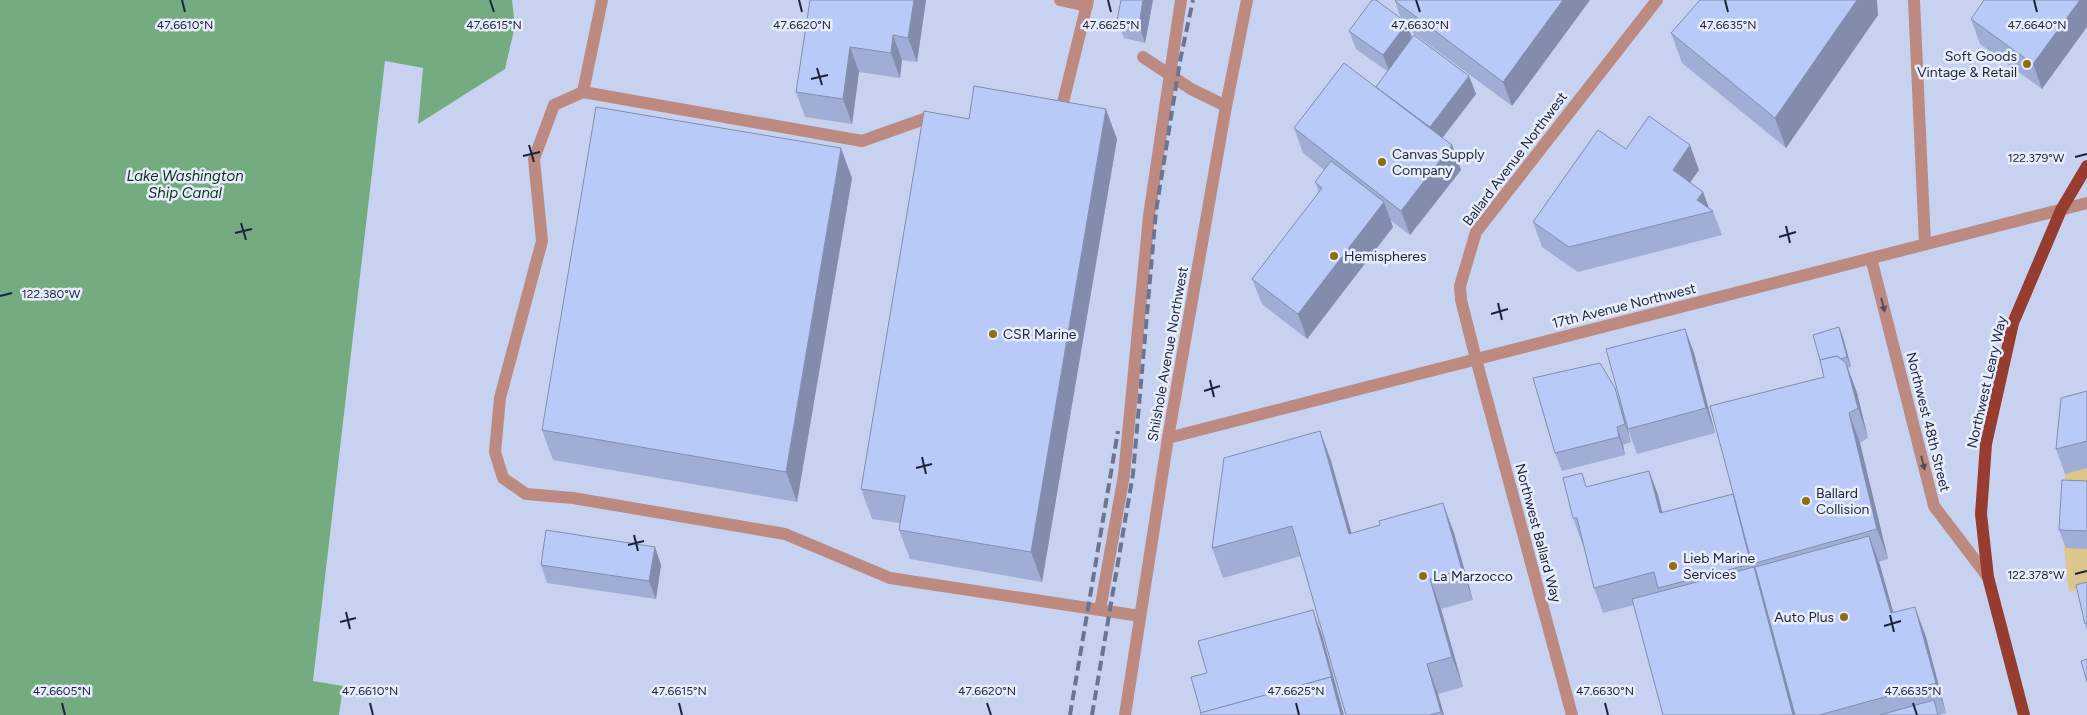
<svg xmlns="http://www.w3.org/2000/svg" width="2087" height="715" font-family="Figtree,sans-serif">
  <rect width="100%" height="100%" fill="#d6e0fb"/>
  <path fill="#c7d2f0" d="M512,0h1575v715h-1748l4,-29 -30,-4 72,-621 38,7 -5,56 97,-98z"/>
  <path fill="#dcc68b" d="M2087,419v168l-18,5 -6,-54 2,-64 5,-51z"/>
  <path fill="#75ab81" d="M0,0h512l3,26 -10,43 -87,55 5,-56 -38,-7 -72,620 30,5 -4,29h-339z"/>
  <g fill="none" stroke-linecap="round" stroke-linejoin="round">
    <g stroke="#bd8a81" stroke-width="12">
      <path d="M1060,0l27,6"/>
      <path d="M1914,0l11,244"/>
      <path d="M1143,57l48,32 35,17"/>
      <path d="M583,92l19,-92"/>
      <path d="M1061,111l27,-111"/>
      <path d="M927,118l-65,23 -279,-49 -29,13 -20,54 8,82 -42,157 -5,54 8,26 23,16 47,4 212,36 105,44 250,38"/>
      <path d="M1871,258l63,248 54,71"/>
      <path d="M1168,438l919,-235"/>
      <path d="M1100,610l24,-135 25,-259 32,-216"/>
      <path d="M1125,715l43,-277 58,-332 21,-106"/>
      <path d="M1572,715l-96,-356 -15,-59 -1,-14 16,-54 181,-232"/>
    </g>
    <path stroke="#963d30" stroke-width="12" d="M2024,715l-36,-138 -7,-63 5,-70 27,-121 48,-113 26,-44"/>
    <g stroke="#6c758f" stroke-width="4" stroke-dasharray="10 5" stroke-linecap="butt">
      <path d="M1070,715l48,-284"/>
      <path d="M1092,715l41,-241 23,-263 24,-150 13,-61"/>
    </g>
  </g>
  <g fill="#a0aed5">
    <path d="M810,0h116l-9,62 -15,-2 -2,18 -41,-6 -7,52 -47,-7 -9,-25z"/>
    <path d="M1153,0l-8,43 -21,-5 -7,-18z"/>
    <path d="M1590,0l-78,106 -103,-76 3,8 57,38 7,18 -34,44 10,7 9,25 -51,65 -20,-15 3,7 -86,112 -45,-35 -10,-25 67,-86 -4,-11 9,-12 -21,-17 -9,-25 82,-41 11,-16 -31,-22 -7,-18 52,-12 -6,-18z"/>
    <path d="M2087,0l-45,89 -62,-45 -9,-25z"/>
    <path d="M1878,15l-92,133 -104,-85 -11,-30z"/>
    <path d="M969,119l148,20 -75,443 -132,-23 -11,-29 1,-7 -28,-4 -11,-30z"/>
    <path d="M1626,149l73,21 -9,12 13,10 6,16 4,3 9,24 -144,37 -36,-25 -9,-25z"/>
    <path d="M852,178l-55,324 -244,-42 -11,-30z"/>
    <path d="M1839,327l4,10 8,30 -3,1 9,25 11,45 -8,5 28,116 -9,3 14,51 33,24 20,76 -6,2h-277l-29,-110 -31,8 -9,-25 -11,-45h-1l-9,-25 14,-31 62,-16 9,24 4,18 71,-19 91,-117z"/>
    <path d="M1685,329l9,24 21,80 -78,21 -9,-25z"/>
    <path d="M1615,388l6,18 10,36 -8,3 2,10 -63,16 -7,-18z"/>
    <path d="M2087,391v77l-22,6 -9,-25z"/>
    <path d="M1320,431l11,30 20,72h103l19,67 -32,9 22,78 -25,7 6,21h-98l-45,-159 -78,22 -11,-30z"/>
    <path d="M2087,481v68l-21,-1 -7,-18z"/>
    <path d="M655,547l6,18 -5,34 -109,-16 -6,-18z"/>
    <path d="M2087,582v48l-2,-6z"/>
  </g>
  <g fill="#828dae">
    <path d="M914,0h12l-9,62 -9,-24z"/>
    <path d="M1143,0h10l-8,43 -6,-18z"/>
    <path d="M1563,0h27l-78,106 -9,-24z"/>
    <path d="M1857,0h20l1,15 -92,133 -11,-30z"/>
    <path d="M2080,0h7v27l-45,62 -9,-25z"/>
    <path d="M1407,23l6,18 -23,32 -7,-18z"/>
    <path d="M893,35l9,25 -2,18 -9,-25z"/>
    <path d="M850,47l9,25 -7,52 -9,-25z"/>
    <path d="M1469,76l7,18 -39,51 -7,-18z"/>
    <path d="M1106,109l11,30 -75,443 -11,-30z"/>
    <path d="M1452,145l9,25 -51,65 -9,-24z"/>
    <path d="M1690,145l9,25 -17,24 -9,-24z"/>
    <path d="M841,148l11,30 -55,324 -11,-30z"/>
    <path d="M1703,192l7,19 -13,-11z"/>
    <path d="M1384,202l9,25 -86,112 -9,-25z"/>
    <path d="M1839,327l4,10 8,30 -4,-10z"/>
    <path d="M1685,329l9,24 21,80 -9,-25z"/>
    <path d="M1846,363l11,30 11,45 -10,-30z"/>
    <path d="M1615,388l6,18 10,36 -6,-18z"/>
    <path d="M1849,413l11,30 28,116 -11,-30z"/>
    <path d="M1617,427l6,18 2,10 -6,-18z"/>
    <path d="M1320,431l11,30 29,102 -11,-29z"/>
    <path d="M1649,471l9,24 11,43 -9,-25z"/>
    <path d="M1443,503l11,30 19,67 -11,-30z"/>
    <path d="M1742,519l10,45 4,13 -2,-10 11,29 31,119h-3l-35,-131 -7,-20z"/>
    <path d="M1869,536l11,29 22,78 -11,-30z"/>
    <path d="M655,547l6,18 -5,34 -7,-18z"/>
    <path d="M1430,579l11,30 22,78 -11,-30z"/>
    <path d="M1915,607l11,30 20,76 -10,-30z"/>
    <path d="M1313,610l9,25 22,80h-3z"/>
    <path d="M1427,664l11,30 6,21h-2l-1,-3z"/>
  </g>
  <g fill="#bacaf8" stroke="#828dae">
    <path d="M810,0h104l-6,38 -15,-3 -2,18 -41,-6 -7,52 -47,-7z"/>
    <path d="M1121,0h22l-4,25 -22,-5z"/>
    <path d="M1372,0h4l31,23 -24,32 -34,-24z"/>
    <path d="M1396,0h167l-60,82 -108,-81z"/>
    <path d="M1700,0h157l-82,118 -104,-85z"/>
    <path d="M1984,0h96l-47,64 -62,-45z"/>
    <path d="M1414,35l55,41 -39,51 -54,-40z"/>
    <path d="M1344,63l108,82 -51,66 -107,-83z"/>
    <path d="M974,86l132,23 -75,443 -132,-22 6,-34 -44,-7 63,-378 45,8z"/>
    <path d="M596,107l245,41 -55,324 -244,-42z"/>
    <path d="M1649,116l41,29 -17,25 30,22 -6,8 16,11 -144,36 -36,-25 65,-92 28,19z"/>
    <path d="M1331,161l53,41 -86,112 -46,-35 70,-91 -7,-6z"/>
    <path d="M1839,327l8,30 -6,2 -4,-3 -17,4 -7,-25z"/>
    <path d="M1685,329l21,79 -78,21 -22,-80z"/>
    <path d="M1837,356l9,7 12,45 -9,5 28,116 -125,35 -42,-158 114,-29 -4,-17z"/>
    <path d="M1600,363l15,25 10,36 -8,3 2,10 -64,16 -22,-75z"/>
    <path d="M2087,391v50l-31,8 5,-51z"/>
    <path d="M1320,431l29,103 31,-9 -1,-4 64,-18 19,67 -32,9 22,78 -25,7 14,48 -12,3h-83l-54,-189 -80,22 12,-90z"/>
    <path d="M1649,471l11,42 73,-19 18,70 -93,24 -4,-16 -60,16 -17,-70h-4l-10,-40 19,-5 4,14z"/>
    <path d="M2062,480l25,1v50l-28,-1z"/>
    <path d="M546,530l109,17 -6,34 -108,-16z"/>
    <path d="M1869,536l22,77 24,-6 21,76 -117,32h-24l-40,-148z"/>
    <path d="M1754,567l39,148h-130l-31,-116z"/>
    <path d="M2087,582v41l-2,1 -9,-39z"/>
    <path d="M1313,610l20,72 -2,-5 -130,36 -10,-36 16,-4 -9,-32z"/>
    <path d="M2087,659v23l-6,-21z"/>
    <path d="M1331,677l10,38h-140l-1,-2z"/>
    <path d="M1934,700l4,15h-58z"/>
  </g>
  <defs><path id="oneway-solid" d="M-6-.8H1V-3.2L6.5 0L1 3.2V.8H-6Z" transform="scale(1.25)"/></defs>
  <g fill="#5c4d58">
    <use href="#oneway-solid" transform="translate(1883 305) rotate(76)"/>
    <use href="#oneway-solid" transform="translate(1923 463) rotate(76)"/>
  </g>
  <path fill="none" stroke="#1c243d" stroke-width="2" d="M182,0l3,12M490,0l4,12M799,0l3,12M1108,0l3,12M1416,0l4,12M1725,0l3,12M2034,0l3,12M817,68l5,17M811,79l17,-4M529,145l5,17M523,156l17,-4M2075,157l12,-3M241,223l5,17M1786,226l4,17M235,233l17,-4M1779,237l17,-5M0,296l12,-3M1498,303l4,17M1491,314l17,-5M1210,380l4,17M1204,391l16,-5M922,457l4,17M916,468l16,-4M634,535l4,16M628,545l16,-4M2075,574l12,-3M346,612l4,17M1890,615l4,17M340,622l16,-4M1884,626l17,-5M62,703l3,12M370,703l3,12M679,703l3,12M987,703l4,12M1296,703l3,12M1605,703l3,12M1913,703l4,12"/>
  <g fill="#8b6f11" stroke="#e8edfb" stroke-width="2">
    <circle cx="2027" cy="64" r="5"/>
    <circle cx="1382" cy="162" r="5"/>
    <circle cx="1334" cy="256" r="5"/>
    <circle cx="993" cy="334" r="5"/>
    <circle cx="1806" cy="501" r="5"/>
    <circle cx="1673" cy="566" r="5"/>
    <circle cx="1423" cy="576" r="5"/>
    <circle cx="1844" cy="617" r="5"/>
  </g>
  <g text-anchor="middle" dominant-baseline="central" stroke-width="5" stroke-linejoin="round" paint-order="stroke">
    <g font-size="14" fill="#1c243d" stroke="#e8edfb" text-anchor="start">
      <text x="2017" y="56" text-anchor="end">Soft Goods<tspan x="2017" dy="16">Vintage &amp; Retail</tspan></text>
      <text x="1392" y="154">Canvas Supply<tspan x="1392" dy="16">Company</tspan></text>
      <text x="1344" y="256">Hemispheres</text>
      <text x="1003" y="334">CSR Marine</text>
      <text x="1816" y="493">Ballard<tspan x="1816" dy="16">Collision</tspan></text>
      <text x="1683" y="558">Lieb Marine<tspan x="1683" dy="16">Services</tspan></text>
      <text x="1433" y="576">La Marzocco</text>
      <text x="1834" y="617" text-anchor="end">Auto Plus</text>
    </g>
    <g font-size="14" fill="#1c243d" stroke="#e8edfb">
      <text transform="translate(1515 159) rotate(-53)">Ballard Avenue Northwest</text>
      <text transform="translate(1624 306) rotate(-14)">17th Avenue Northwest</text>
      <text transform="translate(1168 354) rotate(-80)">Shilshole Avenue Northwest</text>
      <text transform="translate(1987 382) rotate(-77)">Northwest Leary Way</text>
      <text transform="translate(1928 422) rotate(76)">Northwest 48th Street</text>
      <text transform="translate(1538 533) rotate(75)">Northwest Ballard Way</text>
    </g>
    <g font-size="15" font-style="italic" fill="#093317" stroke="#e8edfb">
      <text x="185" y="176">Lake Washington<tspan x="185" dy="17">Ship Canal</tspan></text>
    </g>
  </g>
  <g font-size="12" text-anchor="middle" fill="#1c243d" stroke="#e8edfb" stroke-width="5" stroke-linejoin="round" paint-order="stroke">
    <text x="185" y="29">47.6610°N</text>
    <text x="494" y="29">47.6615°N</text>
    <text x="802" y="29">47.6620°N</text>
    <text x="1111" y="29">47.6625°N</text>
    <text x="1420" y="29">47.6630°N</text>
    <text x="1728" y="29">47.6635°N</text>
    <text x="2037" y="29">47.6640°N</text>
    <text x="2036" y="162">122.379°W</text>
    <text x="51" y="298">122.380°W</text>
    <text x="2036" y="579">122.378°W</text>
    <text x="62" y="695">47.6605°N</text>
    <text x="370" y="695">47.6610°N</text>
    <text x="679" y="695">47.6615°N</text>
    <text x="987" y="695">47.6620°N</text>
    <text x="1296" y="695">47.6625°N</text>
    <text x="1605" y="695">47.6630°N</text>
    <text x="1913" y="695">47.6635°N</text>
  </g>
</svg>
